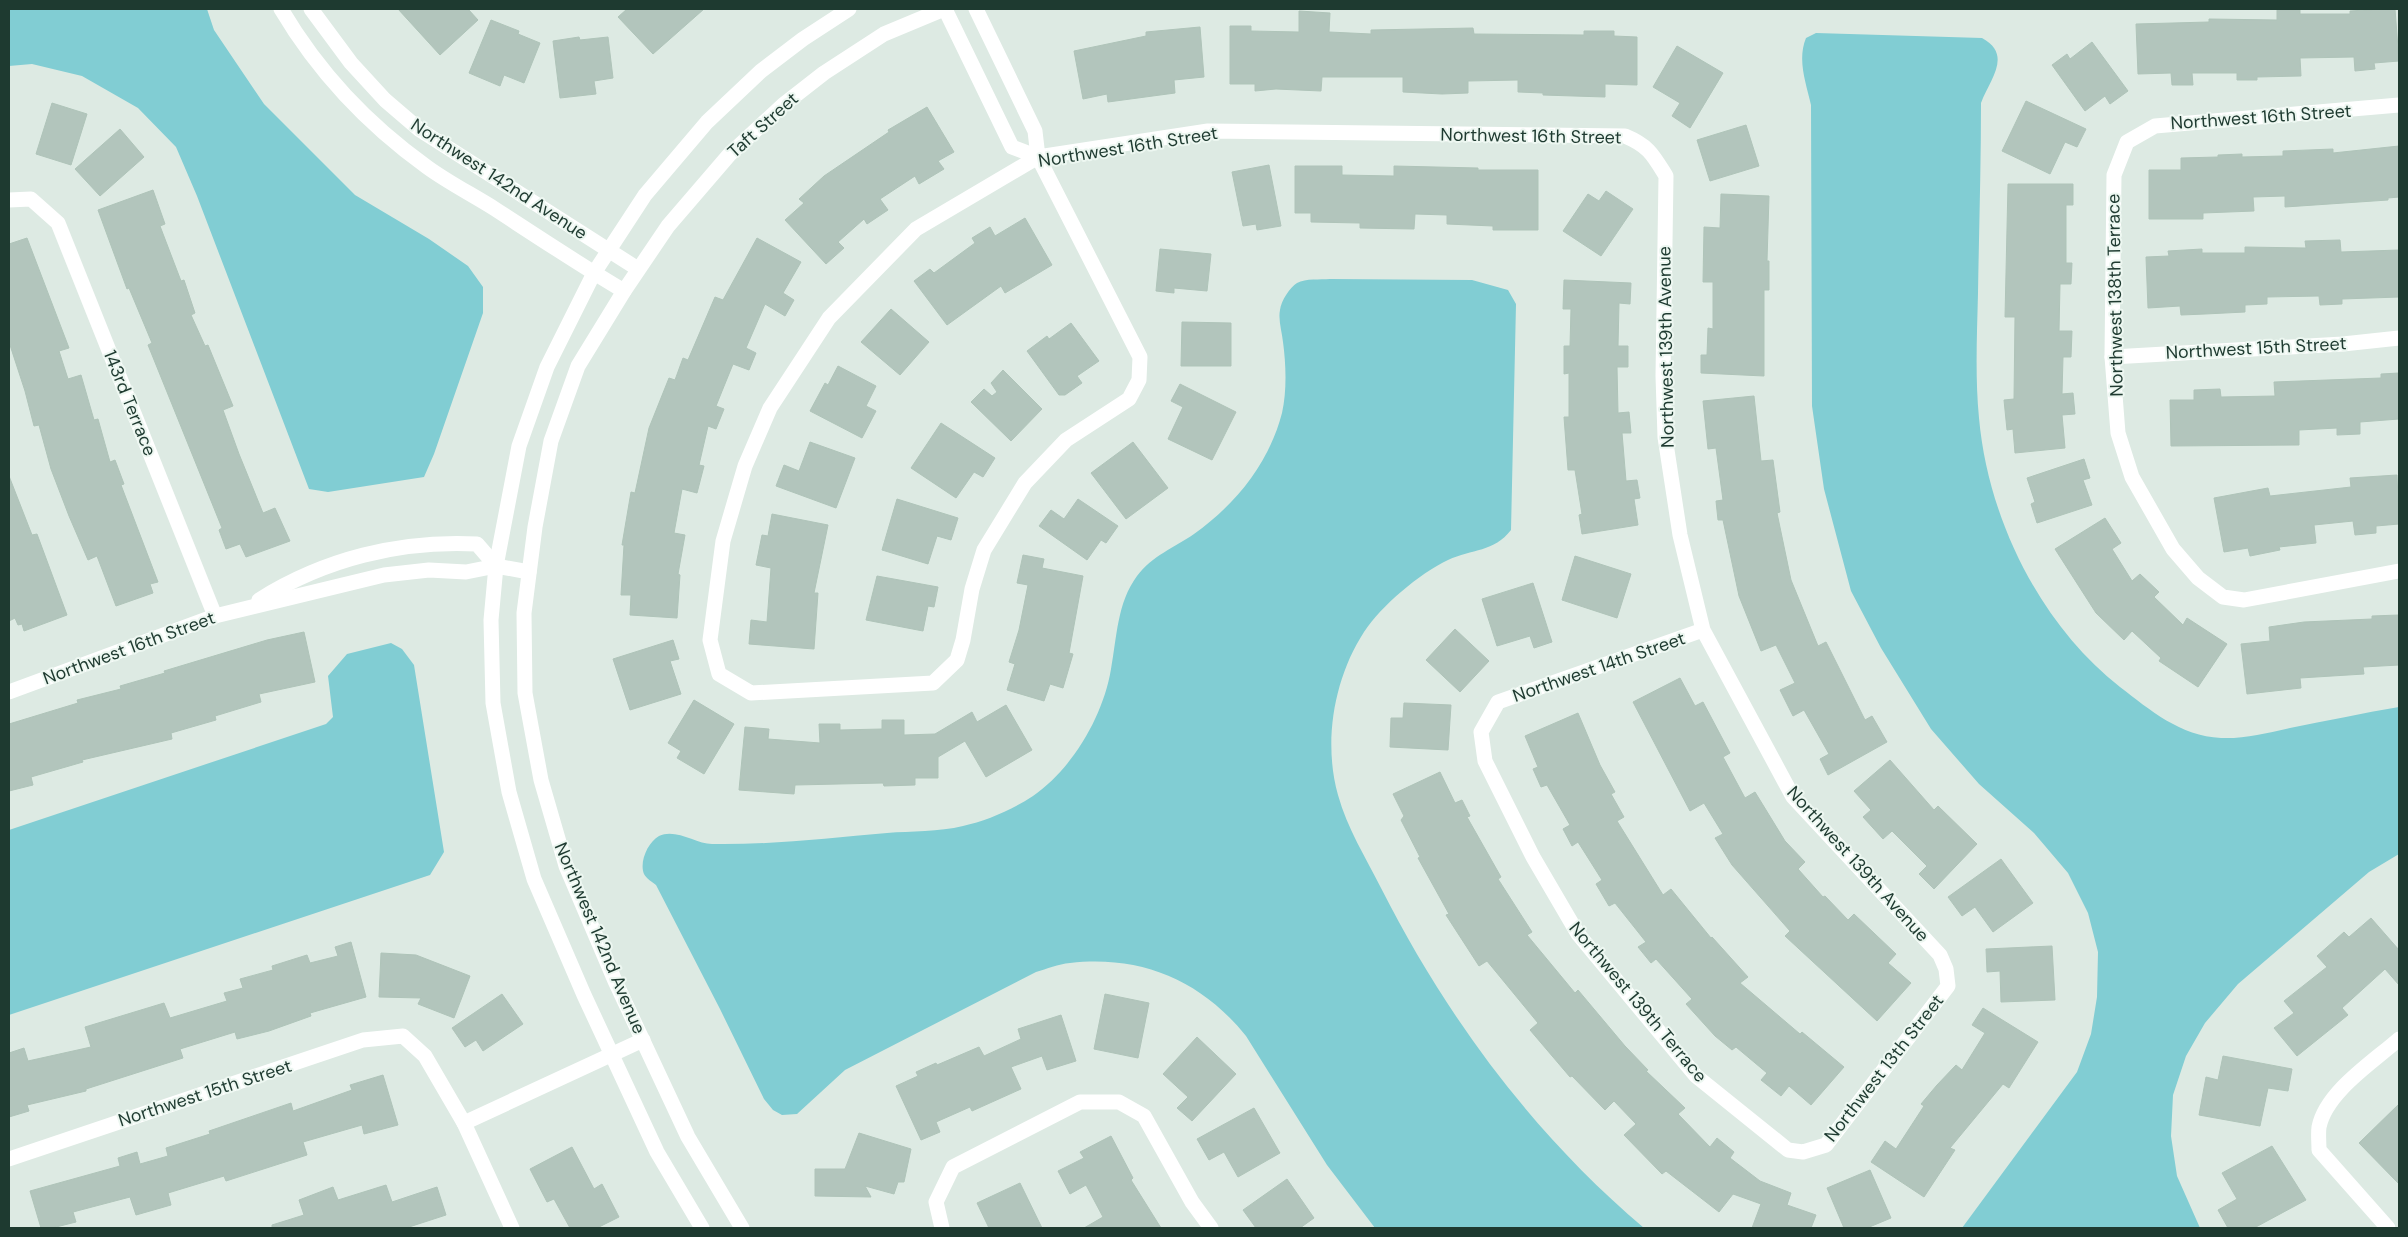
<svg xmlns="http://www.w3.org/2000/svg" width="2408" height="1237" font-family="'DM Sans',sans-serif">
  <rect width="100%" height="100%" fill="#ddeae3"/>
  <g fill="#81cdd3">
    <path d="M9,9h198l7,21 50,74 91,91 74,44 39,27 15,21v26l-49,141 -10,23 -96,15 -19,-3 -112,-293 -21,-49 -38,-39 -56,-32 -50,-12 -23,2z"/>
    <path d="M1816,33l166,5c31,17 8,41 -1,65 0,63 -2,127 -3,190 -1,42 -3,84 1,125 9,101 61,206 141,269 30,23 60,49 101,51 23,1 46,-5 69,-10 36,-7 73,-15 109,-21v147l-30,18 -131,112 -33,39 -19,33 -13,39 -2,41 6,40 23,52h-238l115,-156 14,-38 6,-37 1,-45 -10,-39 -20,-40 -34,-40 -55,-49 -48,-55 -50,-81 -30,-57 -27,-102 -12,-83 -1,-301c-5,-22 -14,-45 -5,-67z"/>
    <path d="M1330,279l142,1 36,10 8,14 -5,226c-17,22 -39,19 -63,30 -29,14 -66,45 -84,72 -30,46 -41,110 -26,163 9,33 28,63 43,93 66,130 152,246 263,340h-269l-48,-63 -81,-129c-45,-56 -105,-81 -176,-73 -12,1 -23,6 -34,9l-191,98 -48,44 -15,1 -9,-5 -9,-11 -44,-90 -64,-124c-4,-3 -10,-7 -12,-11 -5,-12 4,-32 15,-38 17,-8 37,8 53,8 58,1 117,-6 175,-11 24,-2 52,-1 76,-7 23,-5 49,-16 70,-30 39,-27 70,-79 78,-127 6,-32 6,-66 26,-93 15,-20 38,-29 57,-42 42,-30 75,-71 88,-121 5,-22 4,-49 1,-71 -1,-10 -5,-22 -3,-32 1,-9 10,-23 17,-27 9,-5 23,-3 33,-4z"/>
    <path d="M391,643l11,6 12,16 30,187 -14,23 -421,140v-185l317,-106 7,-7 -5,-41 19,-22z"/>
  </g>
  <g fill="#b2c5bc" stroke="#afc4b9">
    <path d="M398,9h70l10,11 -38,35z"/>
    <path d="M627,9h77l-51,45 -35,-37z"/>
    <path d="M2380,9h15l4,52 -25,2 1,6 -20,2 -1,-14 -54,1 1,18 -44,1v3h-20v-7h-45l1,12h-21l-1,-12 -33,1 -2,-50 73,-2v-3l68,1v-10h23v4h50v-3z"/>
    <path d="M1299,11l31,2 -1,19 42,2v-4l102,-2 1,6 110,1v-4h30v5l23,1v48l-32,-1v13l-62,-2v-2l-25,-1v-12l-50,1v12l-26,1 -39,-2v-15h-81l-1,14 -45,-2 -21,2v-7h-25v-58h21v5l48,1z"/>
    <path d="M491,20l28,11 -1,3 22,9 -16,40 -20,-8 -4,11 -31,-13z"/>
    <path d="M1200,27l4,50 -30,3 1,13 -67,9 -1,-8 -24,5 -9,-48 72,-15v-4z"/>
    <path d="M579,37l1,3 28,-3 5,41 -19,3 2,13 -36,4 -7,-57z"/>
    <path d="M2092,42l36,49 -18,13 -5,-8 -20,15 -33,-46 15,-11 3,5z"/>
    <path d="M1677,46l46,27 -33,55 -18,-12 8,-13 -27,-16z"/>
    <path d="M2026,101l60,28 -9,18 -12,-5 -15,32 -48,-23z"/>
    <path d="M52,103l35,11 -16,51 -35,-11z"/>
    <path d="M927,107l27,45 -16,9 6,8 -25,15 -4,-8 -35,23 8,11 -21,14 -3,-5 -26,23 6,6 -18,16 -41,-44 19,-17 -5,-4 25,-23 65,-44 -1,-2z"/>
    <path d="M1746,125l13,41 -49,15 -13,-41z"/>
    <path d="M120,129l24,28 -44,39 -25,-27z"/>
    <path d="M2399,146v51l-11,1v2l-103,7v-11l-32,1 1,14 -51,2v6h-54v-49h32v-12l37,-1v-2l24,-1v3l41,-1v-5l50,-2v4z"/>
    <path d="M1269,165l12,61 -24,4 -1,-6 -13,2 -11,-54z"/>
    <path d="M1295,166h47v9l52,1v-10l84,2v2h60v60h-45v-4l-46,-2v-9l-32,-1 -1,15 -54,-1v-5l-49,-1v-9h-16z"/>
    <path d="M2008,184h65v21h-7v58h6l-1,21h-11l-1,47h13l-1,26h-8l-1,37 11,-1 2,21 -13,1 3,33 -50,5 -2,-24 -6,1 -3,-30 10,-1 1,-82h-10z"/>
    <path d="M153,190l12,34 -5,2 21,55 3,-1 11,33 -4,2 14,31 3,-1 25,61 -10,4 16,44 24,59 12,-5 15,33 -44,16 -6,-13 -14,5 -7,-19 3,-2 -74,-183 4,-2 -23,-55 -2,1 -29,-79z"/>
    <path d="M1606,191l27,18 -32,47 -38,-25 25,-37 11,7z"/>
    <path d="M1721,194l48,2 -2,65h2v29h-5v86l-63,-3v-18h6l1,-27 5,1v-47h-10l1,-55 16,1z"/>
    <path d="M1025,218l27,47 -47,28 -4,-7 -54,39 -33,-44 16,-12 4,4 41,-30 -3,-5 18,-11 5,9z"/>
    <path d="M27,238l42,110 -10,3 9,28 13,-4 13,45 4,-1 12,43 5,-2 9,24 -3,1 37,97 -8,2 3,9 -37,13 -19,-50 -9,4 -19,-44 -18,-47 -12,-44 -5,1 -9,-35 -16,-49v-98z"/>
    <path d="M757,238l44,24 -18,31 11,7 -9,16 -20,-12 -19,44 10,5 -7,17 -16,-6 -17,42 8,3 -8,20 -8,-3 -9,39 5,1 -7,27 -15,-4 -8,44 11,2 -7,39 2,1 -3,43 -47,-3 1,-20h-10l3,-50h-2l9,-53 4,1 14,-65 20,-50 6,2 8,-22 5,2 27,-63 8,3z"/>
    <path d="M2340,240l1,12 58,-2v47l-57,2v5l-22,1 -1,-9 -52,1v7l-22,1v7l-40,2 -24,1 -1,-9 -32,2 -2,-51 23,-1 -1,-5 34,-2v4h43v-6l61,1 -1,-7z"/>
    <path d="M1160,249l51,5 -4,37 -33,-3v5l-18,-2z"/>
    <path d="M1564,280l67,3 -1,21 -11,-1 -1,43h10v21h-11l1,46 11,-1 2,21h-9l4,48 11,-1 3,18 -6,1 4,26 -56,9 -3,-19 3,-1 -7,-44h-7l-4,-53h5v-44l-5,1v-28h6l1,-37h-8z"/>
    <path d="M891,309l38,33 -29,33 -39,-33z"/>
    <path d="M1182,322l49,1v43h-50z"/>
    <path d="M1071,323l28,38 -22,15 5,7 -17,12h-6l-32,-44 20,-15 2,3z"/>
    <path d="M838,366l38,20 -10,20 10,5 -14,27 -52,-27 15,-28 3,2z"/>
    <path d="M1003,370l39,39 -31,32 -40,-39 13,-13 8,7 5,-4 -6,-9z"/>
    <path d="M2399,373v46l-39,3v12l-23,1v-7l-38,2v15l-128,1 -1,-46h24v-10l26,-1 1,8 54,-1 -1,-14 107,-4v-4z"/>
    <path d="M1180,384l56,28 -24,48 -44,-21 15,-32 -12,-6z"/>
    <path d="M1754,396l7,65 12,-1 7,52 -3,1 14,67 27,66 8,-4 39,78 7,-4 15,26 -59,33 -8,-16 9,-5 -25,-44 -11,6 -13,-26 15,-7 -19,-38 -15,6 -22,-55 -16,-76h-5l-2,-19 7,-1 -7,-52 -8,1 -5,-48z"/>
    <path d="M941,423l54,35 -12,19 -9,-5 -18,26 -45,-30z"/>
    <path d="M810,442l45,16 -19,50 -60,-22 8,-21 15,6z"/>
    <path d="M1133,442l35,46 -42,31 -35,-46z"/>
    <path d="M2084,459l6,19 -7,2 9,25 -55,18 -6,-19 4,-2 -8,-24z"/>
    <path d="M2397,475l2,49 -23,2v7l-21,2 -2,-14 -39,4 2,18 -37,4 1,3 -30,6 -2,-8 -24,4 -10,-54 54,-10 2,8 81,-9 -1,-9z"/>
    <path d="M9,476l23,59 5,-1 30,81 -43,16 -2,-7 -4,1 -3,-7 -6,3z"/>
    <path d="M897,499l61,19 -7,22 -14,-4 -9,28 -46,-14z"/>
    <path d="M1078,499l40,27 -12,17 -5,-3 -14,20 -48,-34 12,-16 13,9z"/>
    <path d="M772,514l56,11 -14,68h4l-4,56 -65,-5 2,-24 16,2 4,-54 -15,-3 6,-30 6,1z"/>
    <path d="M2105,518l16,25 -9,6 20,32 8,-7 19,18 -5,5 29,28 4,-7 40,26 -29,43 -39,-26 2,-3 -29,-27 -8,9 -28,-27 -41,-64z"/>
    <path d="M1023,555l21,4 -2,9 41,8 -14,77 4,1 -10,34 -13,-4 -6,17 -37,-11 8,-26 -6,-2 10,-32 9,-45 -11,-2z"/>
    <path d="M1575,556l56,18 -14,44 -55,-18z"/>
    <path d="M877,576l61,11 -4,20 -6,-1 -5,25 -57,-11z"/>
    <path d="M1533,583l19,59 -18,6 -4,-12 -33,10 -15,-47z"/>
    <path d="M2399,615v50l-36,2 1,7 -64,4 1,10 -54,6 -6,-50 29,-3 -1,-14 35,-5 68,-3v-3z"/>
    <path d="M1455,629l34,32 -29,31 -34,-32z"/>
    <path d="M304,632l11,50 -56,12 2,8 -46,14 1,4 -45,13 1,6 -90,21 1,2 -52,15 2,8 -24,6v-67l69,-21 -1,-3 44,-11 -1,-3 45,-13 -1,-2 103,-31z"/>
    <path d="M673,640l6,19 -9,2 11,33 -51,16 -17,-51z"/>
    <path d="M1680,678l15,28 8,-4 27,51 -7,4 22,41 10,-6 30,49 20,21 -7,7 25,28 2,-1 23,24 6,-6 42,40 -8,9 23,20 -34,38 -92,-85 5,-5 -58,-66 -17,-27 8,-4 -19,-31 -14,8 -57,-109z"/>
    <path d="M694,700l40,24 -30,50 -27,-16 4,-7 -13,-8z"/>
    <path d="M1404,703l47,2 -3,45 -58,-3 1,-29h12z"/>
    <path d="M1006,705l26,45 -46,27 -21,-36 -27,16v21h-23v7l-31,1 -1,-3 -88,2 -1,9 -55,-4 6,-63 24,2 -1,10 52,4 -1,-19h21v6l42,-1v-9h22v15l31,-1 37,-22 5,10z"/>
    <path d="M1578,713l22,52 15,27 -4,2 13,23 -7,4 46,74 8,-6 40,49 1,-1 36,40 -8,6 60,51 2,-2 42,35 -33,38 -22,-19 -8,10 -20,-16 6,-7 -31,-26 -4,3 -17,-14 -29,-32 6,-5 -36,-40 -5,4 -13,-16 8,-5 -31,-39 -6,3 -13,-22 6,-4 -24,-38 -6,4 -9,-17 7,-4 -23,-40 -6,2 -8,-18 5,-2 -13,-31z"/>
    <path d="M1890,760l44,50 4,-4 39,38 -43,45 -15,-15 8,-8 -35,-35 -9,8 -20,-22 8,-7 -17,-19z"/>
    <path d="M1440,772l15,31 7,-3 8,16 -3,1 34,60 -3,2 34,53 -5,3 48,58 3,-3 47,56 23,24 -2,1 39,37 -7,6 32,33 7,-9 17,14 -4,6 30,23 31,12 -4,12 29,10 -5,13h-59l9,-24 -28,-10 -14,18 -53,-41 -4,3 -38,-39 12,-11 -22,-23 -9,9 -33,-34 -2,1 -40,-47 8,-7 -51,-62 -8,5 -33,-51 3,-1 -31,-56 2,-1 -19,-37 3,-4 -11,-22z"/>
    <path d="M2001,859l32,44 -40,29 -18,-25 -13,9 -14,-19z"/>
    <path d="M2371,918l28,32v35l-14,-16 -43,39 6,7 -51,41 -23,-28 20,-15 -10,-12 43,-34 -10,-11 27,-24 5,5z"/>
    <path d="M351,942l15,55 -56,16 1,3 -42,15 -32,8 -2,-7 -55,17 3,9 -97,31v2l-59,14 2,6 -20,6v-64l15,-5 4,13 63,-14 -6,-20 79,-24 6,15 57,-17 -3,-8 19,-5 -3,-9 33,-9 -1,-4 35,-11 3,8 28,-7 -3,-9z"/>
    <path d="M2052,946l3,54 -54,2 -1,-31 -13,1 -1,-23z"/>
    <path d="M381,953l35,2 54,21 -16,42 -36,-14 3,-6 -42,-1z"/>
    <path d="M502,994l21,30 -40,27 -7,-11 -11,7 -13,-19z"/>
    <path d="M1105,994l44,9 -11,55 -44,-9z"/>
    <path d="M1983,1008l55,34 -29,46 -6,-4 -53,64 5,2 -31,47 -53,-35 14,-21 11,8 28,-43 -3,-2 16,-19 19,-20 6,5 23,-37 -13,-8z"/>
    <path d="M1061,1015l15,46 -29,9 -5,-14 -31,11 10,22 -49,22 -2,-4 -34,15 4,10 -19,8 -25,-54 22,-10 -2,-4 20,-9 1,2 42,-18 5,9 37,-17 -3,-10z"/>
    <path d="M1197,1037l39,37 -44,47 -15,-13 11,-11 -25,-23z"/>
    <path d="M2223,1056l69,13 -4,22 -20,-3 -8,38 -61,-11 7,-38 12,3z"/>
    <path d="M383,1075l15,50 -34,9 -2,-9 -59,17 4,13 -81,26 -2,-5 -56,17 3,12 -35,10 -6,-18 -57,15 3,10 -24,6h-11l-11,-37 90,-25 -2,-8 19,-6 3,12 28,-8 -2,-8 44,-14 -1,-3 82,-28 2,8 59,-21 -2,-5z"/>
    <path d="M2399,1104v80l-40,-41z"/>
    <path d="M1254,1108l26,45 -42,24 -14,-25 -15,8 -12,-21z"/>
    <path d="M859,1133l52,16 -7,33h-6l-4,12 -29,-8 6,11 -56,-1v-27h30z"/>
    <path d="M1111,1136l22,42 -2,2 30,48h-77l19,-11 -17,-32 -16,9 -12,-23 26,-13 -4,-6z"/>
    <path d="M2272,1146l34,54 -52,28h-26l-10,-18 19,-11 -15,-26z"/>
    <path d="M572,1147l22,42 8,-5 17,33 -22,11h-27l-16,-29 -7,3 -17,-33z"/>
    <path d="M1870,1170l21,48 -24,10h-23l-17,-40z"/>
    <path d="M1287,1179l27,39 -14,10h-44l-13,-18z"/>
    <path d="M1020,1183l22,45h-53l-12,-25z"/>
    <path d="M386,1185l6,17 45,-15 9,28 -40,13h-134v-3l32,-10 -5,-15 34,-13 5,13z"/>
  </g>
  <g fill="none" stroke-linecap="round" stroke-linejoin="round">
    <g stroke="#fff" stroke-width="15">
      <path d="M281,9c38,64 85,114 146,158 22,16 46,28 68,42 43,28 85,56 129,82"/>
      <path d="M311,9l40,54 34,37 35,30 218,139"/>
      <path d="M945,9l67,138 26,10"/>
      <path d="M976,9l59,122 3,26 102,200 -1,23 -10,19 -63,41 -41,43 -41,67 -12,39 -9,51 -6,20 -24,23 -182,10 -32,-19 -9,-34 13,-99 22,-75 25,-58 59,-90 87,-89 122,-72 170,-26 417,5c24,10 28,19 41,40l-3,200 2,61 15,98 23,95 90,167 147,158 6,14 2,17 -122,159 -23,7 -15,-2 -92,-74 -118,-142 -45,-77 -48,-96 -4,-29 17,-30 205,-72"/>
      <path d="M2399,105l-244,21 -28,16 -13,33 -2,182 6,76 14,44 41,72 25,29 25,19 21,3 155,-29"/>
      <path d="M9,200l22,-1 27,24 157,393"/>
      <path d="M2112,357l231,-13 56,-6"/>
      <path d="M259,600c65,-41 141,-60 218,-56l19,22"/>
      <path d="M9,692l206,-76 169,-41 45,-5 37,2 30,-6 33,6"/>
      <path d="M464,1123l179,-83"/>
      <path d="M9,1159l354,-119 40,-4 22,20 39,67 48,105"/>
      <path d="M702,1228l-45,-76 -73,-157 -50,-116 -25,-87 -16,-89 -2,-83 5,-54 23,-120 28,-79 47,-94 51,-78 62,-73 54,-51 42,-32 46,-30"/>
      <path d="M742,1228l-54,-91 -73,-156 -49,-115 -25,-86 -16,-87 -1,-80 11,-86 16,-86 27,-75 46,-75 44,-65 61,-71 54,-50 41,-32 60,-39 60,-25"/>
      <path d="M942,1228l-6,-26 17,-35 127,-65h39l25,14 48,86 19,26"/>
      <path d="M2388,1228l-69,-78c0,-7 -1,-16 0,-23 7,-35 54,-65 80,-88"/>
    </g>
  </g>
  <g text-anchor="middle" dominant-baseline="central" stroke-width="4" stroke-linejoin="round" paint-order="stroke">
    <g font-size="18" fill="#1e3a30" stroke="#edf7f1">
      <text transform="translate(2261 117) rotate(-4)">Northwest 16th Street</text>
      <text transform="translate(763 125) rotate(-42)">Taft Street</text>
      <text transform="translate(1531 136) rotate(1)">Northwest 16th Street</text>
      <text transform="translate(1128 147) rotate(-9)">Northwest 16th Street</text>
      <text transform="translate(499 179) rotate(33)">Northwest 142nd Avenue</text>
      <text transform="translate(2115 295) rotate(-91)">Northwest 138th Terrace</text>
      <text transform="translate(1666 347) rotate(-91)">Northwest 139th Avenue</text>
      <text transform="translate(2256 348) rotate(-3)">Northwest 15th Street</text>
      <text transform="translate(130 403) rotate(68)">143rd Terrace</text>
      <text transform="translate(129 648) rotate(-20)">Northwest 16th Street</text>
      <text transform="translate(1599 667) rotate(-19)">Northwest 14th Street</text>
      <text transform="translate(1858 864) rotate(48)">Northwest 139th Avenue</text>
      <text transform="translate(600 938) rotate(67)">Northwest 142nd Avenue</text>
      <text transform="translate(1638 1002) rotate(50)">Northwest 139th Terrace</text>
      <text transform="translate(1884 1068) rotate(-52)">Northwest 13th Street</text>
      <text transform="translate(205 1093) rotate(-18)">Northwest 15th Street</text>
    </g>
  </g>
  <rect width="2408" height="1237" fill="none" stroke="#1e3a30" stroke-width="20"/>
</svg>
